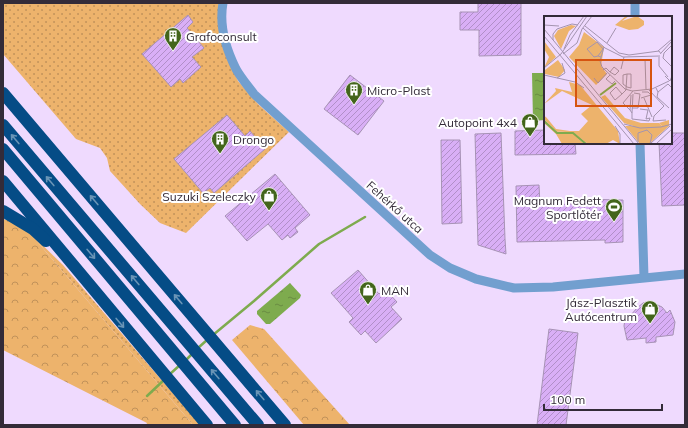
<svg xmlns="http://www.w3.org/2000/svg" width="688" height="428" font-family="Mulish,sans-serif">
  <defs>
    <pattern id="grass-dots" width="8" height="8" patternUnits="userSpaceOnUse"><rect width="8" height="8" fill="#edb36c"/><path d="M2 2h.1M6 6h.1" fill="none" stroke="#c1925a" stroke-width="1.8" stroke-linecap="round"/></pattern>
    <pattern id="forest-crowns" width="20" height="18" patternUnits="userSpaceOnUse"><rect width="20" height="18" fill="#edb36c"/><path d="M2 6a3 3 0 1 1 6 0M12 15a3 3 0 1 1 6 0" fill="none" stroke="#c1925a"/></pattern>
    <pattern id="water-ripples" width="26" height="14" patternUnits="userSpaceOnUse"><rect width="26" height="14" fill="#7eab4e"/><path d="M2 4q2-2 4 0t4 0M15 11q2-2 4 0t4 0" fill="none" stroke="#688b42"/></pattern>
    <pattern id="building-hatch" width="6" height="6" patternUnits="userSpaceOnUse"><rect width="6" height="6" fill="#d9aff6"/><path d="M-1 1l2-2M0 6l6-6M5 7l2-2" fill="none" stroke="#b18fc8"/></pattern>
  </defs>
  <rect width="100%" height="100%" fill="#efdafe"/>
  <g fill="url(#grass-dots)">
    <path d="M3,3h216l6,49 13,29 21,24 30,27 -103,101 -26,-10 -20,-19 -30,-33 -3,-13 -7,-10 -24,-9 -73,-85z"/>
    <path d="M30,233l33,32 137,160h-7z"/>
  </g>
  <g fill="url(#forest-crowns)">
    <path d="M3,219l12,3 15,11 163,192h-47l1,-2 -144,-73z"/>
    <path d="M250,325l14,4 86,96h-46l-72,-85z"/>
  </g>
  <g fill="url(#water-ripples)">
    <path d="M532,73h13v47l-12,1z"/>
    <path d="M290,283l11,12 -1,3 -30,26h-4l-9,-10v-3z"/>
  </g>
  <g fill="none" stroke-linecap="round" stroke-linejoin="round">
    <g stroke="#7eab4e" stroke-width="2.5">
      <path d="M213,335l41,-34 65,-57 46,-27"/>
      <path d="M198,348l9,-8"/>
      <path d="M185,361l8,-8"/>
      <path d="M170,374l10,-9"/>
      <path d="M147,396l18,-17"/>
    </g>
  </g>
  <g fill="url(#building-hatch)" stroke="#a793b5">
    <path d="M478,3h43v52l-42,1v-26h-19v-18h18z"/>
    <path d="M188,15l5,7 -6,6 17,20 -12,9 9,10 -18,16 -3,-4 -9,8 -29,-33z"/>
    <path d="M350,75l34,26 -26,34 -34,-26z"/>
    <path d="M227,115l18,21 5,-5 15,18 -51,44 -4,-5 -7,5 -29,-34z"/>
    <path d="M545,130v13h30l1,11 -61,1v-24z"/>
    <path d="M501,133l4,106 1,15 -28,-9 -3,-111z"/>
    <path d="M671,133h14v72l-23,1 -3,-63h12z"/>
    <path d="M441,140h19l2,83 -20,1z"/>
    <path d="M275,174l35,41 -15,13 3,4 -8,6 -2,-3 -6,5 -14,-16 -21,17 -22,-25z"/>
    <path d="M539,185l1,20 35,-1v-5l48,1v42l-18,1v-3l-88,2 -1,-56z"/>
    <path d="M358,270l21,24 6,-5 12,13 -6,5 11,12 -26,24 -11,-12 -4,4 -12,-13 4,-4 -22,-25z"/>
    <path d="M649,301l13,6 5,6 3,-3 5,12 -2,13 -17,2v5l-10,1v-5l-19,2 -3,-14 1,-7 3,-5 2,2 7,-8 6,-5z"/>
    <path d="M549,329l29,4 -12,92h-29z"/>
  </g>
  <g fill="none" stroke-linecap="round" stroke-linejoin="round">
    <g stroke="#729fcf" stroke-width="9">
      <path d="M223,3c-4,22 3,46 13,66 5,9 12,17 18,25l176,161 20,13 26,11 38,9 39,-1 132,-13"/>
      <path d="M635,3v14"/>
      <path d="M640,143l4,134"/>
    </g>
    <g stroke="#054c86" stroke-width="12">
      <path d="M3,93l282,332"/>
      <path d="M3,125l255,300"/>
      <path d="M3,149l232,276"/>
      <path d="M3,181l204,244"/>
      <path d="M3,211l30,18 13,12"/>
    </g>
  </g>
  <defs><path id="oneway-shaft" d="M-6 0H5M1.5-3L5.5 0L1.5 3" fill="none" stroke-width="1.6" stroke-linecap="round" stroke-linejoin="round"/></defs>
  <g stroke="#6994b6">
    <use href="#oneway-shaft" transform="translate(15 139) rotate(-130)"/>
    <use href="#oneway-shaft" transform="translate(50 181) rotate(-130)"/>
    <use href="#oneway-shaft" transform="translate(94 200) rotate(-130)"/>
    <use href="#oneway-shaft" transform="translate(91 254) rotate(50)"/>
    <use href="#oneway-shaft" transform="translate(135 280) rotate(-130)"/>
    <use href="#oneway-shaft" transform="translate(178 299) rotate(-130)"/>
    <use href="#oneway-shaft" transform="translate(120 323) rotate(50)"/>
    <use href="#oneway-shaft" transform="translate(215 374) rotate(-130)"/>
    <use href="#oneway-shaft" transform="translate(260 395) rotate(-130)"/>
  </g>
  <defs>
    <g id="building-pin" transform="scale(0.9)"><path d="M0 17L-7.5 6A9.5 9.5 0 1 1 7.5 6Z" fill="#43651b" stroke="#fff"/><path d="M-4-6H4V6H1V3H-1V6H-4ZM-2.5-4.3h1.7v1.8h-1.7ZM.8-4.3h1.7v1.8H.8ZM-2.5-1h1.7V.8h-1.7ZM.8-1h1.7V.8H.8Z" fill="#fff"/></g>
    <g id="shop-pin" transform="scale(0.9)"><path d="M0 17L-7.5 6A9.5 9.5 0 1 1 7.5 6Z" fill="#43651b" stroke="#fff"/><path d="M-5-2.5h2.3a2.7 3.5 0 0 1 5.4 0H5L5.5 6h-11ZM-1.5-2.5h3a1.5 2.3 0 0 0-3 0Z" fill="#fff"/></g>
    <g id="stadium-pin" transform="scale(0.9)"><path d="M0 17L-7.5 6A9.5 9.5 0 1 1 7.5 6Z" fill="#43651b" stroke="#fff"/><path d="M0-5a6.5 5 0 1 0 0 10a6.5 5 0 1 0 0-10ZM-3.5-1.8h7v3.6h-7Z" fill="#fff"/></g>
  </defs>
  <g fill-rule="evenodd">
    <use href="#building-pin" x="173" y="36"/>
    <use href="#building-pin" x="354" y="90"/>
    <use href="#shop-pin" x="530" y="122"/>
    <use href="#building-pin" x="220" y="139"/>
    <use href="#shop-pin" x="269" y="196"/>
    <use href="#stadium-pin" x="614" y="207"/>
    <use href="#shop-pin" x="368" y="290"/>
    <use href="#shop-pin" x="650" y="309"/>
  </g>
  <g text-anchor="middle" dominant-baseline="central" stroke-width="4" stroke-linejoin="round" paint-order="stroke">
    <g font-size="12" fill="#332b38" stroke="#fff" text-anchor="start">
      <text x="186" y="36">Grafoconsult</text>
      <text x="367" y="90">Micro-Plast</text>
      <text x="517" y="122" text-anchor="end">Autopoint 4x4</text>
      <text x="233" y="139">Drongo</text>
      <text x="256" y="196" text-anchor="end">Suzuki Szeleczky</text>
      <text x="601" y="200" text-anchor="end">Magnum Fedett<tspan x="601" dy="14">Sportlőtér</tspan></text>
      <text x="381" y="290">MAN</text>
      <text x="637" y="302" text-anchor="end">Jász-Plasztik<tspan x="637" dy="14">Autócentrum</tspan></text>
    </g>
    <g font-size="12" fill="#332b38" stroke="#fff">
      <text transform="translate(395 207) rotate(42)">Fehérkő utca</text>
    </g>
  </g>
  <g transform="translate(544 16)">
    <rect width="128" height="128" fill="#efdafe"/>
    <path d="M27,9l5,1 -7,5 -8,18 -7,-13 4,-6zM40,16l20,15 -3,19 6,8 -11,11 -27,-28 10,-12zM0,103l12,12 18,2 14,11 -20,-10h-12l-12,-11zM125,104v6l-20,18h-9l-15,-18h37l-3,-3z" fill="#edb36c"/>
    <path d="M82,0h3l-7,5 15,-5 7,5v4l-6,4 -9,1 -14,-5zM0,25l12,16 -12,11 5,-11 -5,-8zM25,66l11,3 38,46 2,13 -7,-4 -7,4h-18l-14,-11 -18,-2 -12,-12v-3l2,1 10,12 14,2h9l9,-10 -7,-7 11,-9 -30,-14 -18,13 12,-13 -1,-3 17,4zM61,79l20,23 16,5h18l3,3 -10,6 -28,-9 -23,-26zM12,118h16l13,10h-23z" fill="#edb36c"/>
    <path d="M14,44l7,10 -6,7 -14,-3v-4z" fill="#edb36c"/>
    <path fill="none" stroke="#7eab4e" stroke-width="2" d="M56,79l16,-12M0,105l13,12h16l13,11"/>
    <path fill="none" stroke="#a494af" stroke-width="1" d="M0,9l15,1M41,10l34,27 10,2 30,-4 2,3M39,12l22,20 18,9 37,-1M0,13l95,115M38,13l10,-13M0,20l90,108M9,24v-6l4,-5 15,-5 6,1M63,27l9,-15M128,29l-8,8 -1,5 9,9M60,31l-4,14 2,6 23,22 7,2 20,-2 17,-8M20,33l6,-14 14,-19M114,35l14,-12M117,37l11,-12M19,38l14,-11 5,-14M54,40l-4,1 -7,-8 10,-7 6,7 -5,7 3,1M115,41v9l9,11M101,43l1,30M0,52l17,-14 26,-38M77,53l3,-12M59,54l3,-2 4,4 5,3 4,-4 -5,-4 -4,5M0,59l31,7 9,6M66,59l-4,4 6,5 3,-3M121,60l5,5 2,-5M13,62l8,-5 -3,-10M50,62l4,5 9,-10M83,71l4,1v-14M83,71l-4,-3v-9l4,-1M112,72l2,4 10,-8 4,4M82,73l1,-15h4M105,74l15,16 -10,10 -1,5 13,-1M114,76l-1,5 12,11M78,78l-6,-7 -6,6 5,7 7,-6 4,-4v-1M87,79l-1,15 -7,-7 10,-12M97,82l10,-3 -3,-3h-6M100,82l8,19M88,92h6l2,-14 -6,-1M96,93l8,1 -2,9 4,-1M86,94l2,3 1,-19M88,97v6l17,2 1,-3M80,108l16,4 21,-1 11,-3M71,110l5,8v10M94,126v-9l9,-3 5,5 -2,9M107,127l19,-17M112,128l16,-15"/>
    <path fill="#d65410" fill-opacity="0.15" stroke="#d65410" stroke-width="2" d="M32,44h75v46h-75z"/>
    <rect width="128" height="128" fill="none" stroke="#332b38" stroke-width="2"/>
  </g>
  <rect width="688" height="428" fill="none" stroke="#332b38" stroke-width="8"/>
  <path d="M544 404v6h118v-6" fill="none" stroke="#332b38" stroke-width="2"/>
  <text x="550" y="404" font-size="12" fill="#332b38" stroke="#ffffff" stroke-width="3" paint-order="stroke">100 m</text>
</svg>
